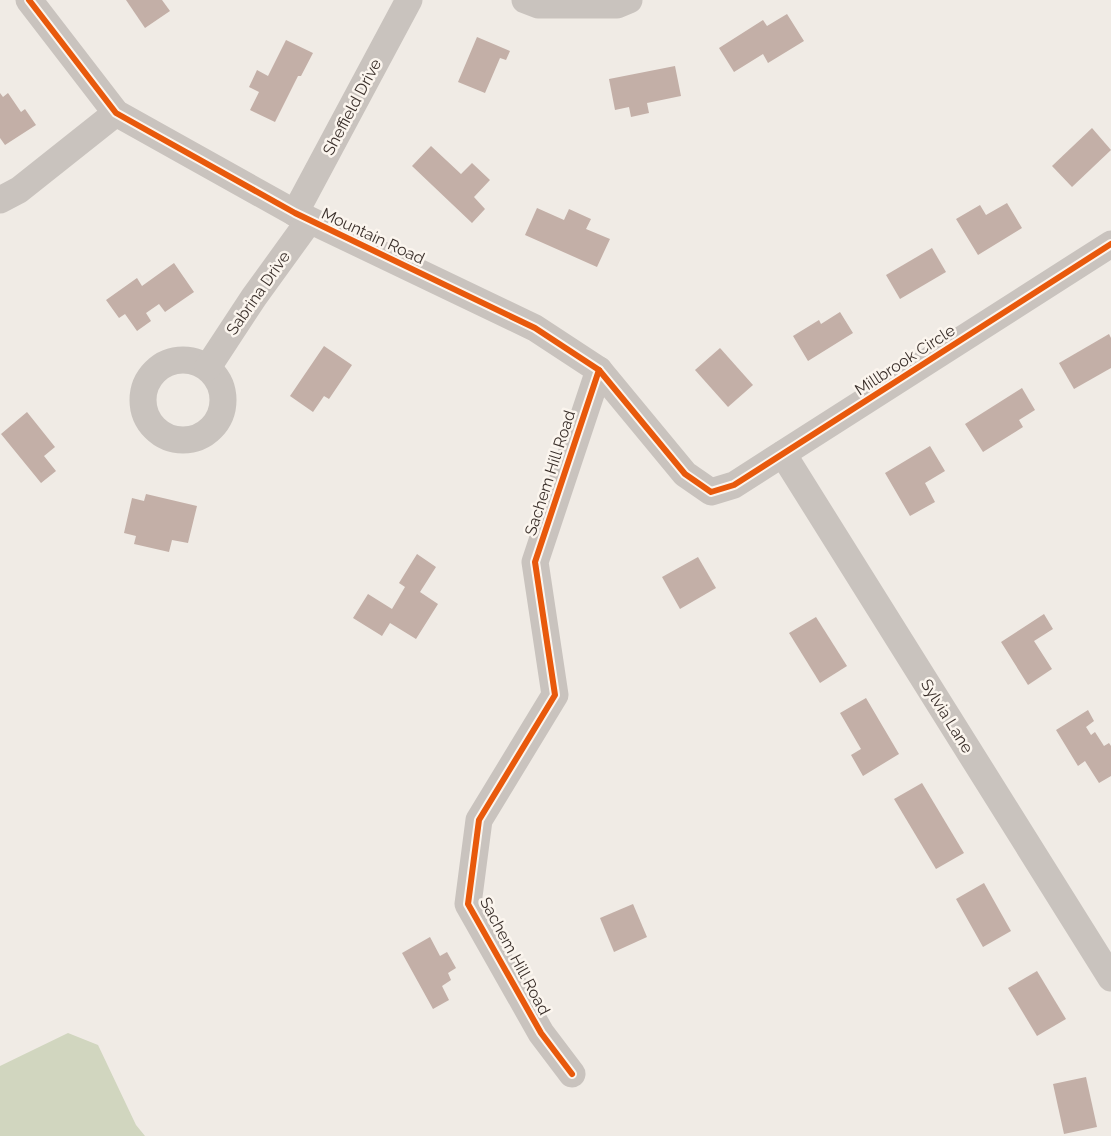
<svg xmlns="http://www.w3.org/2000/svg" width="1111" height="1136" font-family="Raleway,sans-serif">
  <rect width="100%" height="100%" fill="#f0ebe5"/>
  <path fill="#d1d6bf" d="M68,1033l30,12 38,80 9,11h-145v-70z"/>
  <g fill="#c3afa7">
    <path d="M126,0h36l8,11 -25,17z"/>
    <path d="M787,14l17,27 -36,22 -5,-9 -29,18 -15,-24 44,-28 4,6z"/>
    <path d="M477,37l33,14 -4,9 -6,-2 -15,35 -27,-11z"/>
    <path d="M286,40l27,13 -12,23h-3l-23,46 -25,-12 9,-18 -10,-5 8,-17 11,6z"/>
    <path d="M675,66l6,30 -34,7 2,10 -18,4 -2,-10 -14,3 -6,-31z"/>
    <path d="M0,93l3,4 5,-4 13,19 4,-3 11,16 -31,20 -5,-7z"/>
    <path d="M1092,128l19,22 -39,37 -20,-21z"/>
    <path d="M431,146l30,28 11,-11 18,17 -16,17 11,12 -13,14 -60,-57z"/>
    <path d="M1007,203l15,25 -44,27 -22,-36 24,-14 6,10z"/>
    <path d="M537,208l27,12 5,-11 22,10 -5,10 24,10 -13,28 -72,-32z"/>
    <path d="M932,248l14,24 -46,27 -14,-24z"/>
    <path d="M174,263l20,29 -29,20 -6,-8 -13,9 5,8 -14,10 -12,-17 -6,4 -13,-18 31,-22 5,8z"/>
    <path d="M840,312l13,21 -45,28 -15,-25 26,-16 2,4z"/>
    <path d="M1109,334l2,4v30l-37,21 -15,-26z"/>
    <path d="M324,346l28,19 -23,34 -5,-3 -11,16 -23,-16z"/>
    <path d="M720,348l33,37 -25,22 -33,-37z"/>
    <path d="M1022,388l13,22 -16,10 4,7 -40,25 -18,-28z"/>
    <path d="M27,412l28,35 -11,9 12,15 -15,12 -40,-49z"/>
    <path d="M930,446l15,25 -20,12 10,19 -25,14 -25,-43z"/>
    <path d="M146,494l51,12 -9,37 -16,-3 -3,12 -35,-8 2,-8 -12,-3 8,-35 12,3z"/>
    <path d="M417,554l19,13 -16,25 18,12 -22,35 -26,-16 -8,13 -29,-18 15,-24 24,15 13,-22 -6,-4z"/>
    <path d="M698,557l18,31 -36,21 -18,-32z"/>
    <path d="M1044,614l9,15 -19,12 18,28 -24,16 -27,-43z"/>
    <path d="M816,617l31,49 -27,17 -31,-50z"/>
    <path d="M866,698l33,56 -36,22 -12,-21 10,-6 -21,-36z"/>
    <path d="M1088,710l6,11 -8,6 5,8 4,-3 9,14 5,-3 2,3v30l-12,7 -14,-22 -7,5 -22,-36z"/>
    <path d="M922,783l42,70 -28,16 -42,-70z"/>
    <path d="M984,883l27,48 -28,16 -27,-48z"/>
    <path d="M633,904l14,33 -33,15 -14,-34z"/>
    <path d="M430,937l10,19 7,-4 9,16 -8,5 3,7 -9,6 7,14 -16,9 -31,-56z"/>
    <path d="M1037,971l29,48 -29,17 -29,-48z"/>
    <path d="M1086,1077l11,50 -33,7 -11,-50z"/>
  </g>
  <g fill="none" stroke-linecap="round" stroke-linejoin="round">
    <g stroke="#c9c3be" stroke-width="27">
      <path d="M29,0l87,113 179,100 240,115 64,42 86,104 26,18 23,-7 377,-241"/>
      <path d="M525,0l13,5h79l12,-5"/>
      <path d="M0,200l19,-10 97,-77"/>
      <path d="M295,213l114,-213"/>
      <circle cx="183" cy="400" r="40"/>
      <path d="M208,367l46,-70 55,-76"/>
      <path d="M783,454l328,524"/>
      <path d="M572,1074l-31,-41 -73,-129 11,-84 76,-125 -20,-133 64,-192"/>
    </g>
    <g stroke="#fbf5ee" stroke-width="10">
      <g id="cycleway">
        <path d="M29,0l87,113 179,100 240,115 64,42 86,104 26,18 23,-7 377,-241"/>
        <path d="M572,1074l-31,-41 -73,-129 11,-84 76,-125 -20,-133 64,-192"/>
      </g>
    </g>
    <use href="#cycleway" stroke="#e8590c" stroke-width="6"/>
  </g>
  <g text-anchor="middle" dominant-baseline="central" stroke-width="5" stroke-linejoin="round" paint-order="stroke">
    <g font-size="16" fill="#3b302b" stroke="#fbf5ee">
      <text transform="translate(352 107) rotate(-62)">Sheffield Drive</text>
      <text transform="translate(373 236) rotate(25)">Mountain Road</text>
      <text transform="translate(258 293) rotate(-55)">Sabrina Drive</text>
      <text transform="translate(905 360) rotate(-33)">Millbrook Circle</text>
      <text transform="translate(550 473) rotate(-72)">Sachem Hill Road</text>
      <text transform="translate(947 716) rotate(58)">Sylvia Lane</text>
      <text transform="translate(515 956) rotate(62)">Sachem Hill Road</text>
    </g>
  </g>
</svg>
